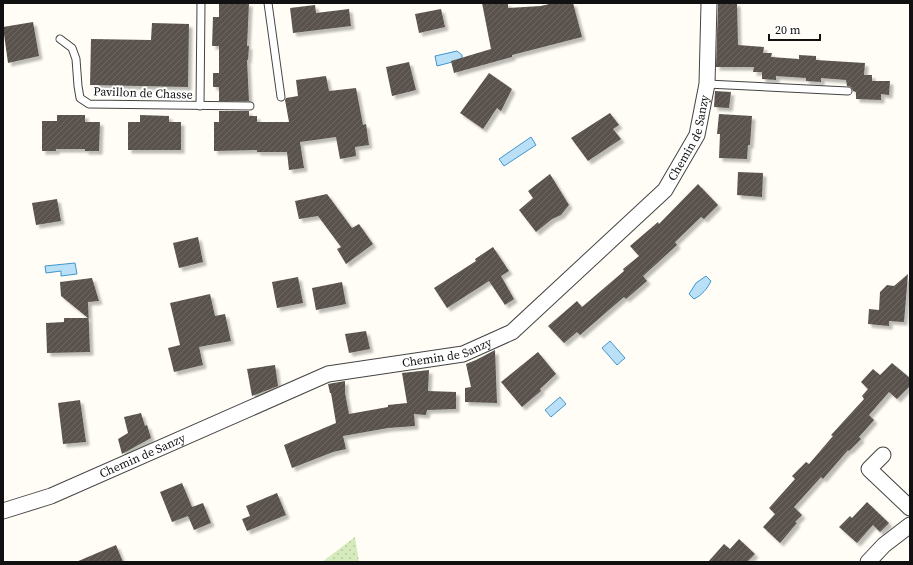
<svg xmlns="http://www.w3.org/2000/svg" width="913" height="565" font-family="'Source Serif 4',serif">
  <defs>
    <pattern id="grass-dots" width="8" height="8" patternUnits="userSpaceOnUse"><rect width="8" height="8" fill="#d5ebbd"/><path d="M2 2h.1M6 6h.1" fill="none" stroke="#b6c8a1" stroke-width="1.8" stroke-linecap="round"/></pattern>
    <pattern id="building-hatch" width="6" height="6" patternUnits="userSpaceOnUse"><rect width="6" height="6" fill="#5a524d"/><path d="M-1 1l2-2M0 6l6-6M5 7l2-2" fill="none" stroke="#6d6662"/></pattern>
    <filter id="shadow"><feDropShadow dx="3.5" dy="3.5" stdDeviation="1" flood-color="#0004"/></filter>
  </defs>
  <rect width="100%" height="100%" fill="#fffdf5"/>
  <path fill="url(#grass-dots)" d="M355,537l4,25h-37z"/>
  <g fill="#b9e0f7" stroke="#3f96cf">
    <path d="M457,51l5,4v3l-2,2 -23,6 -2,-10z"/>
    <path d="M531,137l5,8 -32,21 -5,-7z"/>
    <path d="M75,263l2,11 -16,2v-5l-15,2 -1,-7z"/>
    <path d="M706,276l5,5c-4,8 -9,14 -17,18l-5,-5 7,-11z"/>
    <path d="M610,341l15,17 -8,7 -15,-17z"/>
    <path d="M560,397l6,7 -15,13 -6,-7z"/>
  </g>
  <g fill="url(#building-hatch)" filter="url(#shadow)">
    <path d="M219,3h30l-2,43h2l-1,14h-1l2,41h-30v-14h-6v-14h6v-27h-7l1,-29h6z"/>
    <path d="M482,3h26v5l33,-2 12,-3h20l9,34 -70,18v2l-58,16 -3,-12 40,-12z"/>
    <path d="M718,3h19l1,42 26,2 -1,6h9l-1,4 28,2v-4l17,1v4l49,3 -1,12h8v6h18l-1,14 -8,-1v6l-25,-1v-7l-3,-1 -2,-4 -4,-1 -1,-6 -25,-2v4l-15,-1v-3l-30,-2v4l-14,-1v-7h-9l1,-5h-38z"/>
    <path d="M315,5l1,8 33,-4 2,17 -58,7 -3,-25z"/>
    <path d="M441,9l4,18 -26,6 -4,-19z"/>
    <path d="M33,22l6,34 -31,7 -5,-36z"/>
    <path d="M152,23l37,1 -1,63 -98,-2 1,-46 60,1z"/>
    <path d="M409,62l7,28 -24,6 -6,-29z"/>
    <path d="M489,73l23,16 -11,22 -4,-3 -14,21 -23,-16z"/>
    <path d="M326,76l3,15 27,-3 7,37 3,-1 3,21 -14,2 1,9 -16,3 -4,-22 -36,5 4,26 -15,2 -2,-18h-30v-2l-43,1v-29h5v-11h30v5h8v6h32l-4,-22 1,-2 12,-2 -2,-16z"/>
    <path d="M715,91l16,1 -2,16 -15,-1z"/>
    <path d="M610,113l9,12 -6,4 8,10 -33,22 -17,-23z"/>
    <path d="M719,114l33,2 -2,29h-2l-1,14 -28,-1 1,-24h-3z"/>
    <path d="M57,115h28v7h15l-1,29h-14v-2h-29v2h-14v-30h15z"/>
    <path d="M140,115l29,1v6h12v28h-53v-28h12z"/>
    <path d="M738,172l25,1 -1,24 -25,-2z"/>
    <path d="M550,174l19,31 -8,10 -9,4 -16,13 -17,-22 14,-12 -5,-7z"/>
    <path d="M698,184l20,21 -14,14 -3,-2 -26,25 2,3 -34,31 4,5 -21,18 -2,-2 -44,38 -3,-3 -13,11 -16,-17 29,-25 5,6 42,-36 -1,-2 16,-13 -9,-10 28,-24 1,2z"/>
    <path d="M327,194l25,34 7,-4 14,20 -27,20 -9,-15 4,-2 -23,-31 -19,3 -4,-18z"/>
    <path d="M57,199l4,22 -25,4 -4,-22z"/>
    <path d="M198,237l5,25 -24,6 -6,-25z"/>
    <path d="M493,247l16,24 -8,5 13,23 -9,6 -16,-24 -42,27 -13,-20 42,-27 -1,-2z"/>
    <path d="M908,274l-4,48 -15,-1v5l-21,-2 1,-15 10,1 1,-18 7,-7 7,1z"/>
    <path d="M298,277l5,26 -26,5 -5,-26z"/>
    <path d="M92,278l7,23 -11,1 2,50 -43,1 -1,-30 18,-1v-4h24l-27,-22 -1,-14z"/>
    <path d="M342,282l4,22 -30,6 -4,-22z"/>
    <path d="M210,294l5,22 10,-2 6,27 -32,6 4,18 -29,7 -6,-24 12,-3 -10,-42z"/>
    <path d="M366,331l4,18 -21,4 -4,-19z"/>
    <path d="M495,350l2,53 -32,-1v-14l6,-1 -5,-23 10,-4z"/>
    <path d="M538,352l18,22 -16,15 1,2 -19,16 -21,-25z"/>
    <path d="M892,363l18,15v8l-13,13 -8,-7 -20,23 5,5 -15,17 2,2 -12,12 -1,-1 -25,29 -2,-2 -27,30 8,8 -7,7 2,1 -17,20 -17,-16 12,-13 -6,-6 26,-29 -3,-3 14,-14 3,2 24,-28 -2,-1 33,-36 -2,-3 6,-7 -7,-7 12,-13 7,6z"/>
    <path d="M275,365l3,21 -26,10 -5,-27z"/>
    <path d="M429,370l-1,21 28,1v17l-29,1 -1,5 -12,-1 1,12 -27,2 -45,8 3,13 -13,3 -41,16 -8,-23 52,-22 -5,-30h-1l-2,-9 17,-3v12l4,21 39,-7v-2l19,-2 -5,-30z"/>
    <path d="M80,400l6,42 -23,2 -5,-41z"/>
    <path d="M141,413l4,13 2,-1 4,13 -29,16 -4,-15 10,-6 -4,-16z"/>
    <path d="M182,483l10,24 11,-4 8,20 -17,7 -6,-14 -16,6 -12,-30z"/>
    <path d="M277,493l9,22 -39,16 -5,-12 8,-3 -4,-10z"/>
    <path d="M867,502l22,21 -9,9 -7,-7 -16,18 -18,-16 11,-11 2,2z"/>
    <path d="M739,539l16,15 -8,8h-39l16,-18 6,5z"/>
    <path d="M116,545l7,17h-47z"/>
  </g>
  <g fill="none" stroke-linecap="round" stroke-linejoin="round">
    <g stroke="#444" stroke-width="9">
      <g id="lane">
        <path d="M268,3l13,94"/>
        <path d="M60,39l12,9 4,11 2,27 2,12 9,6 161,2"/>
        <path d="M707,84l141,7"/>
        <path d="M200,106l1,-103"/>
      </g>
    </g>
    <g stroke="#444" stroke-width="17">
      <g id="street">
        <path d="M883,455l-14,14 41,39"/>
        <path id="s1" d="M3,511l48,-15 277,-122 135,-20 49,-22 153,-142 32,-55 10,-51 2,-81"/>
        <path d="M868,562l16,-17 26,-20"/>
      </g>
    </g>
    <use href="#lane" stroke="#fff" stroke-width="7"/>
    <use href="#street" stroke="#fff" stroke-width="15"/>
  </g>
  <g text-anchor="middle" dominant-baseline="central" stroke-width="4" stroke-linejoin="round" paint-order="stroke">
    <g font-size="12" fill="#111" stroke="#fff">
      <text transform="translate(143 93) rotate(2)">Pavillon de Chasse</text>
      <text stroke="none"><textPath href="#s1" startOffset="810">Chemin de Sanzy</textPath></text>
      <text stroke="none"><textPath href="#s1" startOffset="474">Chemin de Sanzy</textPath></text>
      <text stroke="none"><textPath href="#s1" startOffset="150">Chemin de Sanzy</textPath></text>
    </g>
  </g>
  <rect width="913" height="565" fill="none" stroke="#111111" stroke-width="8"/>
  <path d="M769 34v6h51v-6" fill="none" stroke="#111111" stroke-width="2"/>
  <text x="775" y="34" font-size="12" fill="#111111" stroke="#ffffff" stroke-width="3" paint-order="stroke">20 m</text>
</svg>
